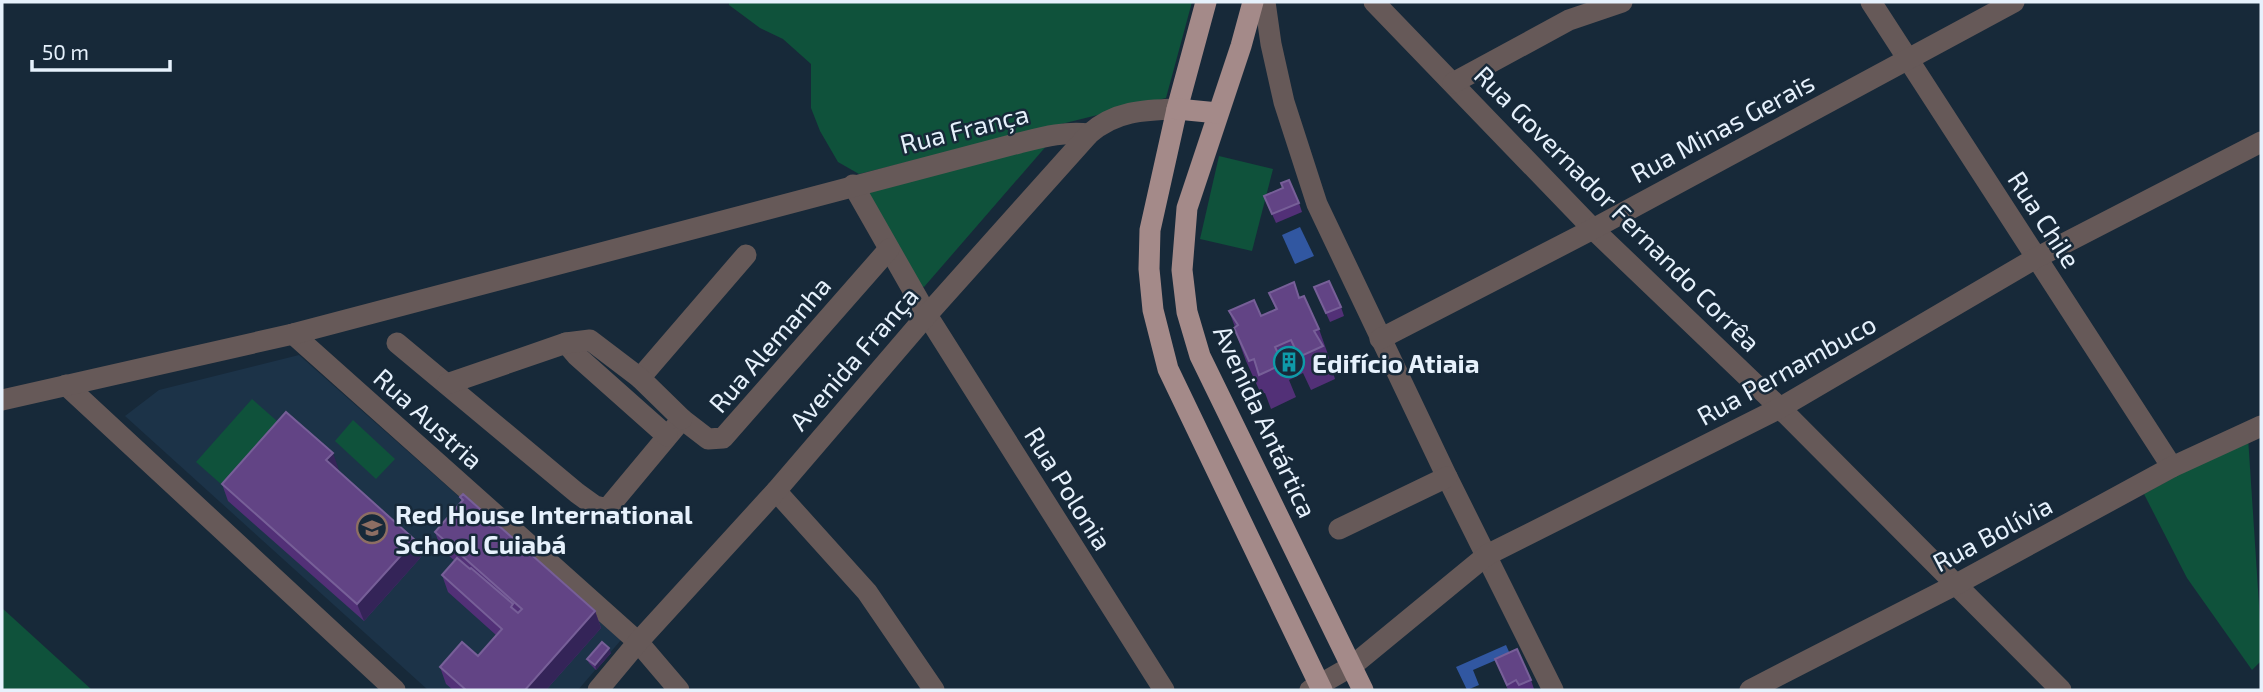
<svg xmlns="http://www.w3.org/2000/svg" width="2263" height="692" font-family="'Exo 2',sans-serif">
  <rect width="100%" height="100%" fill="#172939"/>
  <path fill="#1c3348" d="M299,355l322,285 -43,50h-150l-303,-274 34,-26z"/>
  <g fill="#0f523b">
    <path d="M729,2h463l-26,96 -307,76 -21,-12 -18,-31 -9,-23v-44l-28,-25 -23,-11 -31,-23z"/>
    <path d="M1048,144l-124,143 -9,-3 -49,-91z"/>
    <path d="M1219,156l54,13 -21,82 -52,-12z"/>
    <path d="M252,399l34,30 -56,63 -34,-30z"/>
    <path d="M353,420l42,39 -19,20 -41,-38z"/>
    <path d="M2248,437l13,198v26l-9,9 -65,-92 -43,-84z"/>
    <path d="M2,608l90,82h-90z"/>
  </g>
  <g fill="#3157a1">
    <path d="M1300,227l14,29 -19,8 -13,-29z"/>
    <path d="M1506,645l4,9 -37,16 6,15 -12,5 -11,-23z"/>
  </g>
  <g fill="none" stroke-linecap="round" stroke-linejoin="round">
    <g stroke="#665958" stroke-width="21">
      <path d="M1265,2l6,42 13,58 33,102 130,273 106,213"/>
      <path d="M1374,2l219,227 187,179 281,282"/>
      <path d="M1871,2l301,465"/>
      <path d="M1453,83l116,-63 53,-18"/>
      <path d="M853,185l74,130 237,375"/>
      <path d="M293,334l345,308 41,48"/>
      <path d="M1380,339l213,-110 421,-227"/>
      <path d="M397,343l180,150 18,13 12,3 75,-90 26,20 15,-1 166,-189"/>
      <path d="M566,343l11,13 90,80"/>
      <path d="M640,378l106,-123"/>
      <path d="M447,384l119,-41 24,-3 50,38 42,41"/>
      <path d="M66,385l329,305"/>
      <path d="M2,400l291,-66 726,-191c24,-6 46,-12 70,-9"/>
      <path d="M776,491l91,101 67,98"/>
      <path d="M1339,529l108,-52"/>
      <path d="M598,690l40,-48 138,-151 151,-176 162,-181c26,-23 54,-24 88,-25"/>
      <path d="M1310,690l42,-24 135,-111 293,-147 256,-150 225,-116"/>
      <path d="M1750,690l205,-105 217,-118 89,-41"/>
    </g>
    <g stroke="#a48a89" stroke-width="21">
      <path d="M1206,2l-29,107 -27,121 -1,39 4,41 15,59 154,321"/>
      <path d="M1253,2l-12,44 -54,162 -5,62 5,42 13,44 163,334"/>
      <path d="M1177,109l41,4"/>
    </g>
  </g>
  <g fill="#523077">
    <path d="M1264,196l35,7 3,9 -26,11z"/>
    <path d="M1294,282l6,16 19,31 12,34h-1l5,16 -24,11 -8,-17 -14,7 7,17 -25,12 -6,-16 -4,1 -15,-33 -12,-33 1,-1 -6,-16 32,5 15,-6 -7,-17z"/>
    <path d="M1314,287l27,20 3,9 -14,6z"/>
    <path d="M339,470l-1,1 77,69 6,17 -57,64 -136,-120 -6,-17z"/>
    <path d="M460,497l135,114 6,17 -55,62h-93l-7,-6 -6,-17 38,-11 18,-21 -48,-43 -6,-17 13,-14 -14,-12 -6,-17 27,-30z"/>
    <path d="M611,653l-15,17 -7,-7 -2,-4z"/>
    <path d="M1495,659l36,21 3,9 -3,1h-11v-1l-3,1h-9z"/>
  </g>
  <g fill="#342458">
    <path d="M333,453l6,17 -7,7 -6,-17z"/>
    <path d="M415,540l6,17 -57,64 -7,-17z"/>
    <path d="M595,611l6,17 -55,62h-21z"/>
    <path d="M609,648l2,5 -15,17 -1,-5z"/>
  </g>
  <g fill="#624485" stroke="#775f98" stroke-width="2">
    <path d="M1289,180l10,23 -27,11 -8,-18 19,-8 -2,-5z"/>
    <path d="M1329,281l12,26 -15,6 -12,-26z"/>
    <path d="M1294,282l5,16 5,-2 15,33 -5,2 9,15 -24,11 -8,-17 -16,7 8,17 -24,11 -5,-16 -5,2 -15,-33 4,-3 -9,-14 25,-11 7,16 16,-7 -8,-16z"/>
    <path d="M286,412l47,41 -7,7 89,80 -58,64 -135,-120z"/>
    <path d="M463,494l132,117 -70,79h-59l-26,-23 22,-25 16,14 24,-27 -60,-54 15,-17 13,11 1,-1 42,36 -2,3 7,6 4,-4 -87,-77 28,-32 -3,-3z"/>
    <path d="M602,642l7,6 -14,17 -8,-6z"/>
    <path d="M1517,649l14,31 -12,5 -3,-5 -9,5 -12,-26z"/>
  </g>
  <defs>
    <g id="building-ring" transform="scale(1.575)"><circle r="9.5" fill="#172939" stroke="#0f9aa8" stroke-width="1.5"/><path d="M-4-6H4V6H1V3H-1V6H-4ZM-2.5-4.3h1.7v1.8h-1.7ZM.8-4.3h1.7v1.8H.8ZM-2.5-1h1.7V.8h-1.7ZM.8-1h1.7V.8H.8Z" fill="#0f9aa8"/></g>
    <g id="school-ring" transform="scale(1.575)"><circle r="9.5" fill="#172939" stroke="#8d6e63" stroke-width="1.5"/><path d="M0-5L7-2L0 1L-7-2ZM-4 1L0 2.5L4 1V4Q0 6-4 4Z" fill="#8d6e63"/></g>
  </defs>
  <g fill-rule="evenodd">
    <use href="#building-ring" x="1289" y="362"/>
    <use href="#school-ring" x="372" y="528"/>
  </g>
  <g text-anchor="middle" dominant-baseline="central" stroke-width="5" stroke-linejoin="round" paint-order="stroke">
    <g font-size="26" fill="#e6f1fc" stroke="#172939">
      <text transform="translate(1722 127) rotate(-28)">Rua Minas Gerais</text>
      <text transform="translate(964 128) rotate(-14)">Rua França</text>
      <text transform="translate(1618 208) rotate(45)">Rua Governador Fernando Corrêa</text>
      <text transform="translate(2045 219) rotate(57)">Rua Chile</text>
      <text transform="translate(769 344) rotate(-49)">Rua Alemanha</text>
      <text transform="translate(853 358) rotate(-49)">Avenida França</text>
      <text transform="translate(1786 369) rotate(-29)">Rua Pernambuco</text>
      <text transform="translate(429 418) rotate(42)">Rua Austria</text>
      <text transform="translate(1266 421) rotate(65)">Avenida Antártica</text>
      <text transform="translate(1069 488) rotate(58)">Rua Polonia</text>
      <text transform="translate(1992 533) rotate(-28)">Rua Bolívia</text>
    </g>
    <g font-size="26" font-weight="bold" fill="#e6f1fc" stroke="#172939" text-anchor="start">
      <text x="1312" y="362">Edifício Atiaia</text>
      <text x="395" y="513">Red House International<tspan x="395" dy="30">School Cuiabá</tspan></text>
    </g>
  </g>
  <rect width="2263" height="692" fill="none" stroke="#e6f1fc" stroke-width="7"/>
  <path d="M32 60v10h138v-10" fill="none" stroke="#e6f1fc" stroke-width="3.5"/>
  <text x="42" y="60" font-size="21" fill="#e6f1fc" stroke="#172939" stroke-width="5" paint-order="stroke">50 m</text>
</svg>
